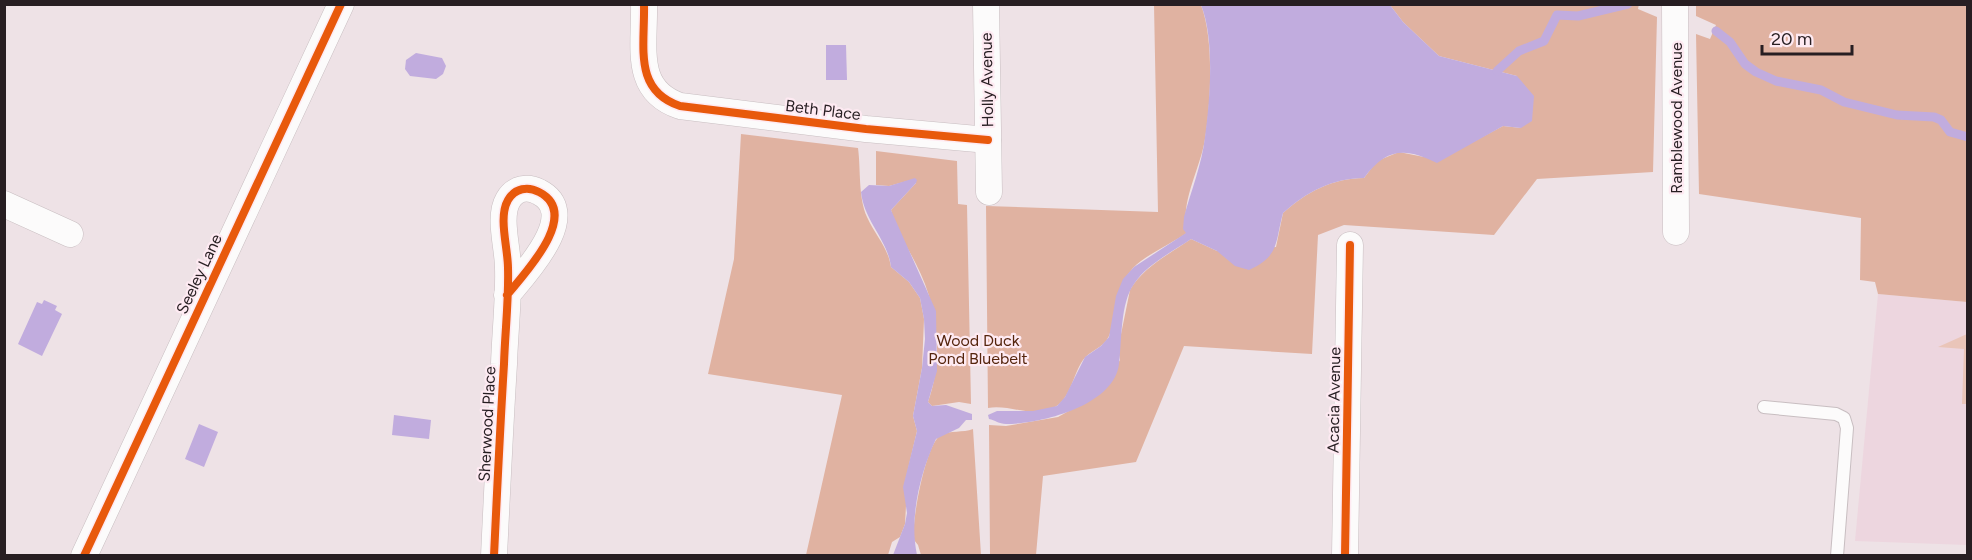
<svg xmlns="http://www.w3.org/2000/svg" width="1972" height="560" font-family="Figtree,sans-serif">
  <rect width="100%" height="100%" fill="#eee2e6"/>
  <path fill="#edd6df" d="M1878,294l89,8v243l-112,-4z"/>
  <path fill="#eac5b9" d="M1967,334v70h-5l2,-55 -26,-2z"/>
  <g fill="#e0b2a1">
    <path d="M1639,4l-1,5 19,8 -4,155 -116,7 -43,56 -150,-10 -26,10 -6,119 -128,-8 -48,116 -93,14 -7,79h-46l-1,-130 17,1 52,-9 43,-24 19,-33 -2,-11 12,-59c12,-22 41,-37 61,-51l26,12 59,-4 7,-34c23,-21 50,-35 81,-35l13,-17 22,-9 25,5 47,-14 32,-17 18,2 -4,-52 -78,-20 -36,-34 -13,-17z"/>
    <path d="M1154,5h47c13,33 10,98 4,134 -5,31 -25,62 -18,94 -15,10 -43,23 -54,35 -21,25 -14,43 -24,68 -5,12 -19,14 -26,24 -10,14 -12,38 -28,47 -22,12 -45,-3 -67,1l-2,-202 172,6z"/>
    <path d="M1696,5h271v297l-89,-8 -3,-12 -15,-2 1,-62 -162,-24 -3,-160 14,5 6,-14 -20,-9z"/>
    <path d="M741,134l117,14c3,22 0,49 9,69 8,18 21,30 24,50l18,15 11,16 4,21 -2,49 -9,48 4,15 -9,38 -3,55 -5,13 -8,5 -4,13h-82l36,-160 -134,-21 26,-115z"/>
    <path d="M876,151l81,10 1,43 9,1 4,199 -12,-2 -27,4 -4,-4c16,-44 10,-96 -12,-138 -9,-18 -20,-34 -25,-54l25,-27 -1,-4 -26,7 -13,-1z"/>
    <path d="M973,429l8,126h-60l-3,-10 -4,-5c-3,-17 12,-98 27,-105 9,-5 22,-2 32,-6z"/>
  </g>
  <g fill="#c1acde">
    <path d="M1201,5h189l13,17 36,34 78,20 17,20 -2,25 -11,7 -18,-2 -66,37c-32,-16 -51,-15 -73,15 -31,0 -58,14 -81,35 -8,29 -3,43 -34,57l-14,-4 -18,-15 -26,-12c-19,13 -45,26 -57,45 -14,19 -12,58 -15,80 -5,42 -79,60 -113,60 -7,0 -11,-4 -17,-5l-1,-4 9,-4h36l24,-5 8,-9 20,-40 16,-11 8,-9 7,-41 7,-17 11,-12 52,-34 -3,-4 1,-12c7,-26 18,-53 21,-80 5,-37 10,-98 -4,-132z"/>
    <path d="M826,45h20l1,35h-21z"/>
    <path d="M416,53l26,5 4,8 -3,8 -7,5 -26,-3 -5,-7 1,-9z"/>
    <path d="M915,178l2,2 -1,3 -25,27 45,101 1,60 -9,31 4,4 14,-1 26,9v6h-6l-7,8 -23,11c-16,34 -27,79 -19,116h-24l12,-31 2,-11 -4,-26 14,-56 -4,-15 9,-48 3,-29 -1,-20 -4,-21 -11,-16 -18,-15c-3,-27 -27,-46 -30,-75l8,-7 20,1z"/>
    <path d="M44,300l13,6 -2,4 7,4 -20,42 -24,-12 19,-42 5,2z"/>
    <path d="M394,415l37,5 -2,19 -37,-4z"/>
    <path d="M199,424l19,8 -14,35 -19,-8z"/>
  </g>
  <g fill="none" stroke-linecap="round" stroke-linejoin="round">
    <g stroke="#c1acde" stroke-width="9">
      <path d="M1716,31l14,11 15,22 11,8 20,9 45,9 23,12 53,13 37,2 7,3 9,12 18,5"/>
      <path d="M1497,71l22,-20 25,-10 13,-26 21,1 50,-12"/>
    </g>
    <g stroke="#c8bec1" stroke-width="14">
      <path id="service" d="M1764,407l72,7 8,4 3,10 -10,128"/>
    </g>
    <g stroke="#c8bec1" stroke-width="27">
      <g id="minor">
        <path d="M644,4c1,43 -11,86 36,102l186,23 122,11"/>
        <path d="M986,4l3,188"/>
        <path d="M1675,4l1,228"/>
        <path d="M4,204l66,30"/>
        <path d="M84,556l257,-552"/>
        <path d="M494,556c3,-64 6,-128 10,-192 1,-32 5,-65 4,-96 0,-20 -10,-51 0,-68 7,-12 20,-14 31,-8 43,22 -15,82 -32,103"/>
        <path d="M1345,556l5,-311"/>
      </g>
    </g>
    <use href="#service" stroke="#fcfbfb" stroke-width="12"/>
    <use href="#minor" stroke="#fcfbfb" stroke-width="26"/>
    <g stroke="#feeaf2" stroke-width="11">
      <g id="cycleway">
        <path d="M644,4c1,43 -11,86 36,102l186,23 122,11"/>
        <path d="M84,556l257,-552"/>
        <path d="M494,556c3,-64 6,-128 10,-192 1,-32 5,-65 4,-96 0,-20 -10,-51 0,-68 7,-12 20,-14 31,-8 43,22 -15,82 -32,103"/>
        <path d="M1345,556l5,-311"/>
      </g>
    </g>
    <use href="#cycleway" stroke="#e8590c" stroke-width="8"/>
  </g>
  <g text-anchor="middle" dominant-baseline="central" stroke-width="4.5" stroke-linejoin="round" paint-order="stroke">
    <g font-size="16" fill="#271e22" stroke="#feeaf2">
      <text transform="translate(987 80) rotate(-91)">Holly Avenue</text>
      <text transform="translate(823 110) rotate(7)">Beth Place</text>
      <text transform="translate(1676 118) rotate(-90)">Ramblewood Avenue</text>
      <text transform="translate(199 274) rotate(-65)">Seeley Lane</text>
      <text transform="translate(1334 400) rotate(-89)">Acacia Avenue</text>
      <text transform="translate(487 424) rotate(-87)">Sherwood Place</text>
    </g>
    <g font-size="16" fill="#55250d" stroke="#feeaf2">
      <text x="978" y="340">Wood Duck<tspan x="978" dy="18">Pond Bluebelt</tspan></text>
    </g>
  </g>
  <rect width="1972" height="560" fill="none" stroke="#271e22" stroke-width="12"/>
  <path d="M1762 45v9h90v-9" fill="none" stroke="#271e22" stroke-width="3"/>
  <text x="1771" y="45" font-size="18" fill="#271e22" stroke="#feeaf2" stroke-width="4.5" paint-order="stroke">20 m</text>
</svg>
